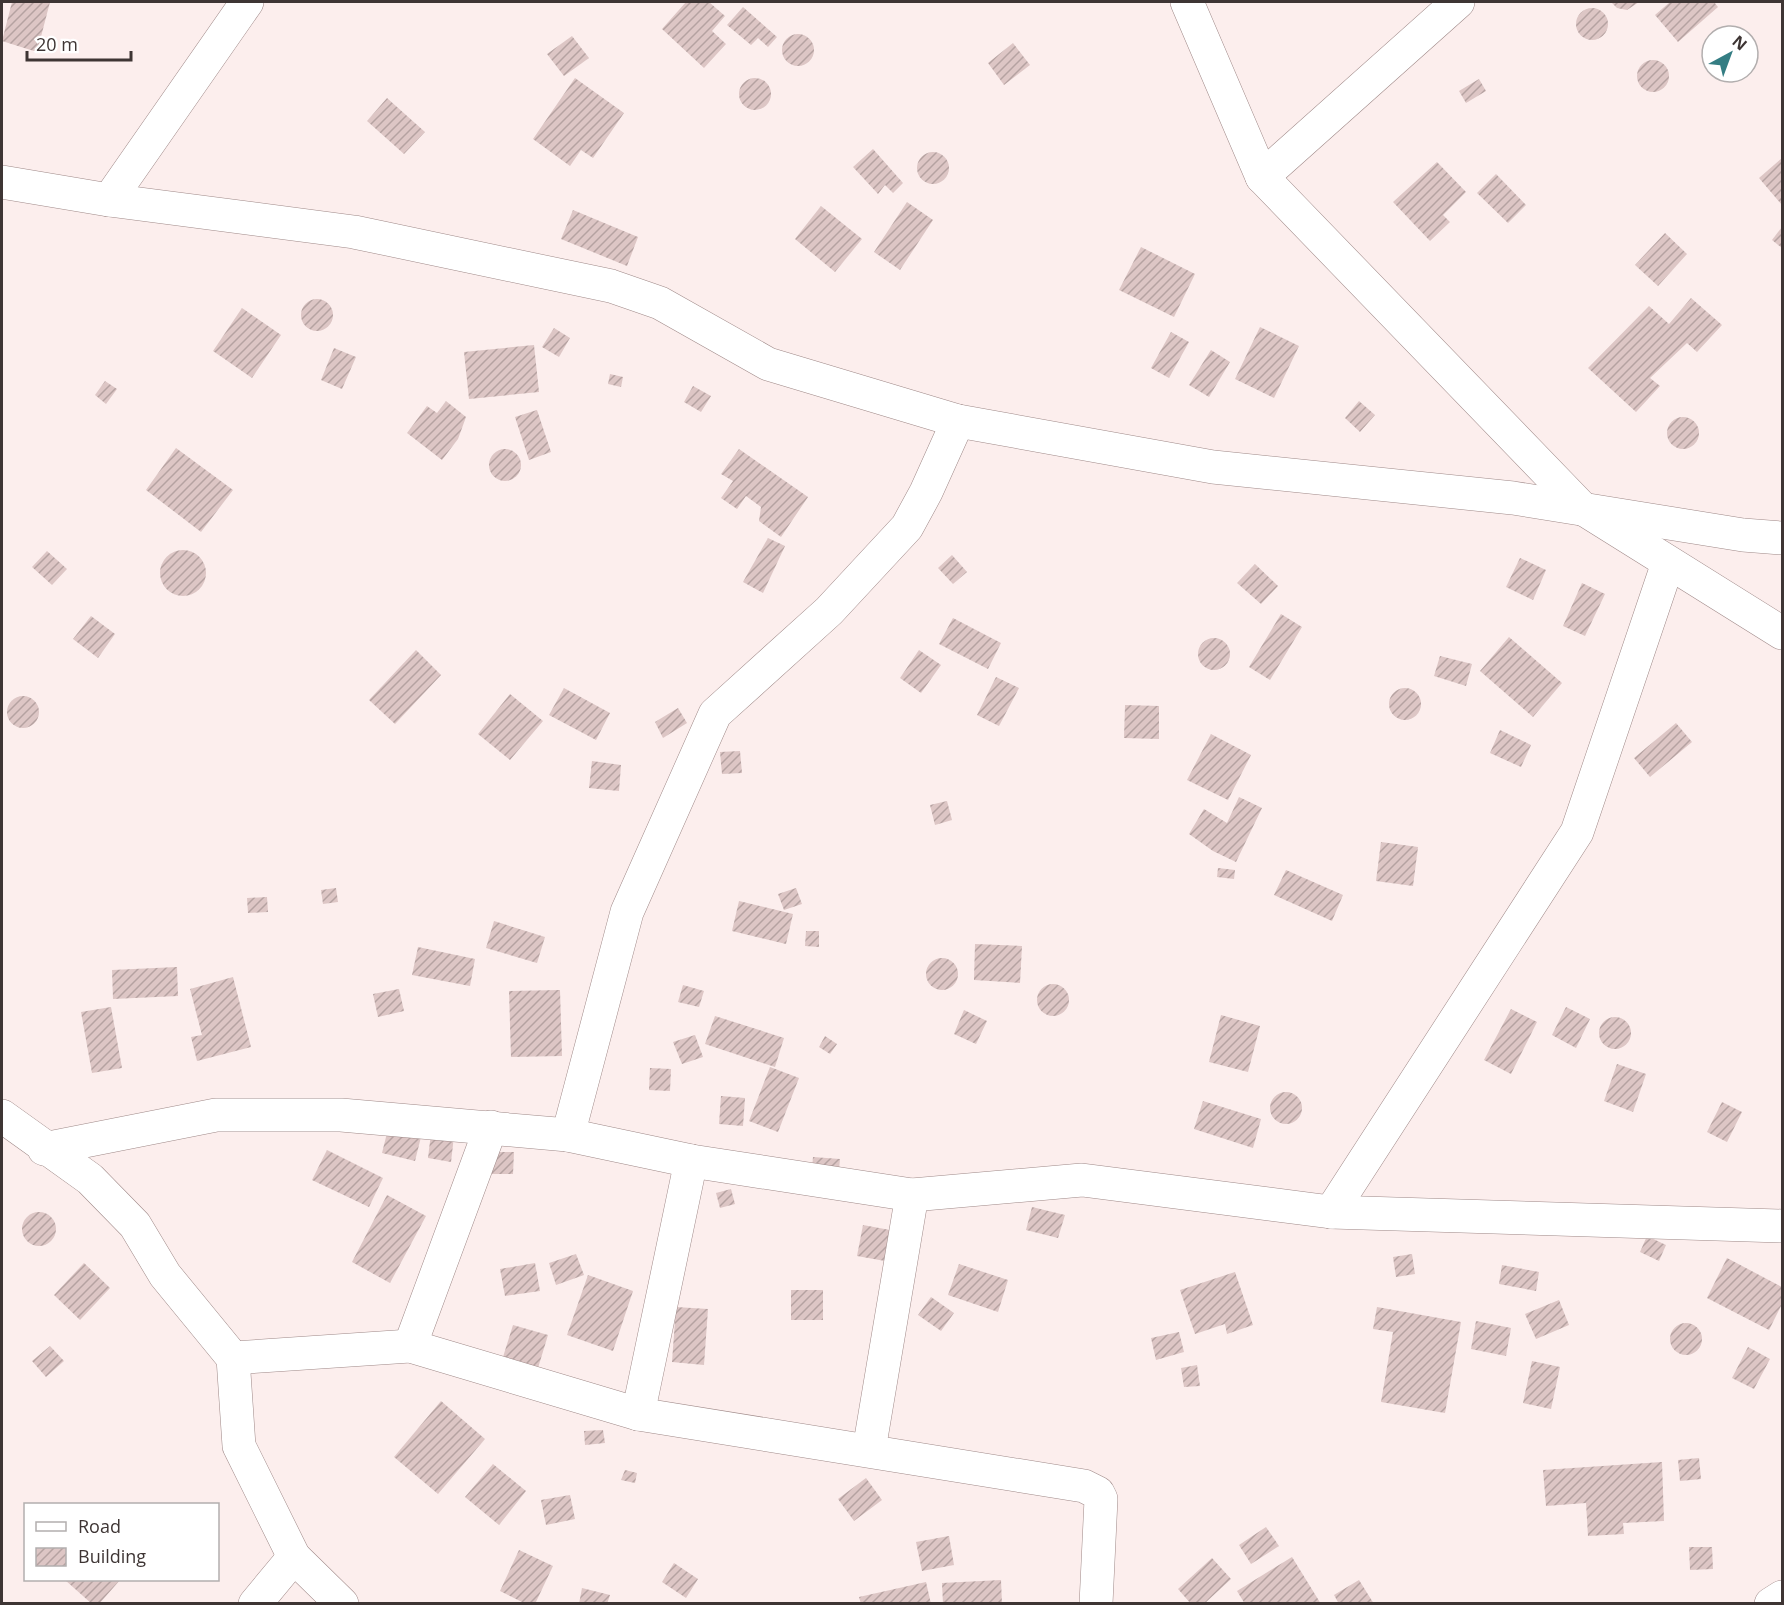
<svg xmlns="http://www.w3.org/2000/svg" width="1784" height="1605" font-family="'Open Sans',sans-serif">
  <defs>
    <pattern id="building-hatch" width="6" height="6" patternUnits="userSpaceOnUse" patternTransform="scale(1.5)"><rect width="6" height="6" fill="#ddc6c5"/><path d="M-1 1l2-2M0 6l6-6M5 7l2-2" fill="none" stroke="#b5a2a1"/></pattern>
  </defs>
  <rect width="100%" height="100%" fill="#fceeed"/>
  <g fill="url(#building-hatch)">
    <path d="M12,2h38l-13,50 -35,-11z"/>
    <path d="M686,2h23l16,14 -13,15 14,13 -22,24 -42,-39z"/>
    <path d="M1611,2h28l-12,8 -10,-2z"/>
    <path d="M1670,2h44l4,5 -40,35 -23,-27z"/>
    <path d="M743,7l34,30 -9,10 -10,-9 -7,7 -24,-20z"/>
    <circle cx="1592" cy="24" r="16"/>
    <circle cx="798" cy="50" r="16"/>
    <path d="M572,36l17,22 -25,18 -17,-22z"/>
    <path d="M1013,43l17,22 -26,20 -16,-22z"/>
    <circle cx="1653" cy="76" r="16"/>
    <circle cx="755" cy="94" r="16"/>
    <path d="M575,78l49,35 -31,45 -12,-8 -11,16 -37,-27z"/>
    <path d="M1479,79l7,12 -20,12 -7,-12z"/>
    <path d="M387,98l38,34 -21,22 -37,-33z"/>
    <path d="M873,149l30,34 -10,10 -8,-8 -7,9 -25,-27z"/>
    <circle cx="933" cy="168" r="16"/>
    <path d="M1782,158v47l-23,-27z"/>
    <path d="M1437,162l29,30 -23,23 7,7 -20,19 -37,-39z"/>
    <path d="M1496,174l30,31 -18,18 -31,-30z"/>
    <path d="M907,202l26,18 -33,50 -26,-18z"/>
    <path d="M821,206l41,33 -27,33 -40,-33z"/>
    <path d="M573,210l65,27 -11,29 -66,-27z"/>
    <path d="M1782,227v21l-10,-8z"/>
    <path d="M1665,233l22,21 -29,32 -23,-21z"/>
    <path d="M1141,247l54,27 -21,43 -55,-27z"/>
    <path d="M1691,298l31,27 -25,27 -10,-9 -37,35 10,8 -24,26 -48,-44 61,-62 20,18z"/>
    <circle cx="317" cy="315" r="16"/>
    <path d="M242,308l39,27 -29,43 -39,-27z"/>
    <path d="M1260,327l39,19 -25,52 -39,-19z"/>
    <path d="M554,328l16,10 -11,19 -17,-10z"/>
    <path d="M1171,332l18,10 -20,36 -18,-10z"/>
    <path d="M534,345l5,47 -70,7 -5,-47z"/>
    <path d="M334,348l22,9 -14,32 -21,-9z"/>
    <path d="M1211,350l19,12 -21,35 -20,-12z"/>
    <path d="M610,374l13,3 -2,10 -13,-3z"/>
    <path d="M105,381l12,8 -11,15 -11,-9z"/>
    <path d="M693,386l18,10 -10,16 -17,-10z"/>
    <path d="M446,401l20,16 -8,22 -16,21 -35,-27 20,-27 10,7z"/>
    <path d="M1359,401l16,14 -15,17 -15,-14z"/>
    <path d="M537,410l14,42 -22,8 -14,-43z"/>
    <circle cx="1683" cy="433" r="16"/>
    <path d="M176,448l57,42 -32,42 -55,-42z"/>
    <circle cx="505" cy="465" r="16"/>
    <path d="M739,449l69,48 -27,40 -22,-16 2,-14 -15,-11 -9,13 -16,-11 12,-17 -12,-7z"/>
    <path d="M768,538l17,8 -22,47 -20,-11z"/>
    <circle cx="183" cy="573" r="23"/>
    <path d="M47,551l20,18 -15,16 -20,-18z"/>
    <path d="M952,555l15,17 -14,12 -15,-16z"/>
    <path d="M1520,558l26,12 -13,30 -27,-13z"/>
    <path d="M1255,564l23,22 -17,18 -24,-21z"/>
    <path d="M1582,583l23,11 -20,42 -22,-10z"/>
    <path d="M1281,614l21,13 -32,53 -21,-13z"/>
    <path d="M91,616l24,18 -17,24 -25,-19z"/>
    <path d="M953,618l48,25 -13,26 -49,-25z"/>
    <path d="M1509,637l53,46 -29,34 -53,-46z"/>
    <circle cx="1214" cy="654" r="16"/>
    <path d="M416,650l25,25 -46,49 -26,-24z"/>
    <path d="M919,650l22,15 -20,28 -21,-15z"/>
    <path d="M1440,656l32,8 -6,22 -32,-10z"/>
    <path d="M996,677l23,11 -20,38 -22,-11z"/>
    <circle cx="1405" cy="704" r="16"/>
    <path d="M564,688l46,25 -14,27 -47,-25z"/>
    <path d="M510,694l33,27 -33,39 -32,-26z"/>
    <circle cx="23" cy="712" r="16"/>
    <path d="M1125,705l34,1v33l-35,-1z"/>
    <path d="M678,708l9,15 -24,15 -8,-16z"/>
    <path d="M1676,723l16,19 -42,35 -16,-19z"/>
    <path d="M1500,730l31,15 -10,22 -31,-14z"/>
    <path d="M1211,734l40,21 -23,45 -41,-20z"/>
    <path d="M740,751l2,22 -20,1 -2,-22z"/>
    <path d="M592,761l29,4 -2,26 -30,-3z"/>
    <path d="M1239,797l23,11 -26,54 -23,-11 -24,-17 15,-25 23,14z"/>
    <path d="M947,801l5,19 -17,5 -5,-20z"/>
    <path d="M1381,842l37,5 -5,39 -37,-5z"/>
    <path d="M1218,868l17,2 -1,9 -17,-2z"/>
    <path d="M1286,870l57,25 -11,26 -58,-26z"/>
    <path d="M336,888l2,14 -15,2 -2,-14z"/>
    <path d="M796,888l6,16 -18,6 -6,-16z"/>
    <path d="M267,897l1,15 -20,1 -1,-15z"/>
    <path d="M739,901l54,13 -7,30 -54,-13z"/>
    <path d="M494,921l51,16 -8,26 -51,-15z"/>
    <path d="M806,931h13v16l-14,-1z"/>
    <path d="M975,944l47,2 -2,37 -46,-3z"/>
    <path d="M418,947l57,12 -5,27 -58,-11z"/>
    <circle cx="942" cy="974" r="16"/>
    <path d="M177,967l1,29 -65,3 -1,-29z"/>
    <path d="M233,977l18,70 -54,14 -6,-24 11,-2 -12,-46z"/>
    <circle cx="1053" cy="1000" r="16"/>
    <path d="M683,985l21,6 -5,16 -21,-5z"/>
    <path d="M399,989l5,22 -26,6 -5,-23z"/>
    <path d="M560,990l2,66 -51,1 -2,-66z"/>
    <path d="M111,1007l11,61 -30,5 -11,-61z"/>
    <path d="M1566,1007l24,12 -14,29 -24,-13z"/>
    <path d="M1511,1009l26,13 -26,52 -27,-14z"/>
    <path d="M964,1010l23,11 -11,23 -22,-10z"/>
    <path d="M1221,1015l39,11 -12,46 -39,-10z"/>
    <path d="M715,1016l69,22 -9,29 -70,-23z"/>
    <circle cx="1615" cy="1033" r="16"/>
    <path d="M695,1035l8,22 -21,7 -9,-22z"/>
    <path d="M825,1036l12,8 -7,10 -11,-7z"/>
    <path d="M1617,1064l29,10 -13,38 -29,-11z"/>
    <path d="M770,1067l29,11 -21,54 -29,-11z"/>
    <path d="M650,1068l21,1 -1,22 -21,-1z"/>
    <circle cx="1286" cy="1108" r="16"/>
    <path d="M721,1096l24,2 -2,28 -24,-2z"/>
    <path d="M1203,1101l58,18 -8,29 -59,-19z"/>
    <path d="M1722,1102l20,10 -15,30 -20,-10z"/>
    <path d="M388,1129l33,8 -6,24 -33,-8z"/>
    <path d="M431,1133l23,3 -3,26 -23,-4z"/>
    <path d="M327,1150l56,28 -14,29 -57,-27z"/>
    <path d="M492,1152h22l-1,22h-21z"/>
    <path d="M813,1157l27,2 -1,11 -27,-1z"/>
    <path d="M731,1189l4,15 -15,4 -4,-15z"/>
    <path d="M387,1195l39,21 -36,67 -38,-21z"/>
    <path d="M1032,1207l33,8 -7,23 -32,-8z"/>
    <circle cx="39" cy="1229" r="17"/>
    <path d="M863,1225l27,5 -5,31 -28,-5z"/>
    <path d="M1647,1236l19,9 -7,16 -19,-9z"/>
    <path d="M576,1254l8,21 -28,10 -7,-22z"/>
    <path d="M1412,1254l3,20 -19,3 -3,-20z"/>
    <path d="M1727,1258l55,29v17l-13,26 -62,-32z"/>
    <path d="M84,1263l26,25 -30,32 -26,-25z"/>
    <path d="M535,1263l5,28 -35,5 -5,-27z"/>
    <path d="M959,1264l49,16 -10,32 -50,-17z"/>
    <path d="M1502,1265l37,7 -3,19 -37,-7z"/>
    <path d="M1235,1272l18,53 -26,9 -2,-10 -30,10 -15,-44z"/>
    <path d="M588,1275l45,16 -20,60 -46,-16z"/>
    <rect x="791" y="1290" width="32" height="30"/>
    <path d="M931,1297l23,16 -13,18 -23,-16z"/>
    <path d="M1559,1300l10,25 -33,14 -11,-25z"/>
    <path d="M676,1307l32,2 -4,56 -32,-3z"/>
    <path d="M1377,1307l84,15 -16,91 -64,-11 12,-70 -20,-3z"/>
    <path d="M1476,1321l35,7 -5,28 -35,-7z"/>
    <circle cx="1686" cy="1339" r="16"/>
    <path d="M513,1325l35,10 -10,33 -35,-11z"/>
    <path d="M1179,1332l5,20 -28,8 -5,-22z"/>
    <path d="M50,1346l14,15 -18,16 -14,-16z"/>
    <path d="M1748,1347l22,12 -16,30 -22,-11z"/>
    <path d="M1532,1361l28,6 -9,42 -28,-6z"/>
    <path d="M1197,1365l3,21 -16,1 -3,-19z"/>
    <path d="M441,1401l44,38 -47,55 -44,-37z"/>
    <path d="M603,1430l2,13 -20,2 -1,-14z"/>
    <path d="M1699,1458l2,21 -21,2 -2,-21z"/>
    <path d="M1662,1462l2,59 -41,2 1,11 -36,2 -2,-33 -40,3 -3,-36z"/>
    <path d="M493,1464l33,27 -27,34 -34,-28z"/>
    <path d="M625,1470l12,3 -2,10 -14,-3z"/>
    <path d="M866,1478l16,22 -28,21 -16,-22z"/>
    <path d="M570,1495l5,24 -29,6 -5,-25z"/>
    <path d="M1266,1527l13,19 -28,18 -12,-19z"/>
    <path d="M949,1536l5,29 -32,6 -6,-29z"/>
    <path d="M1689,1547h23l1,22 -23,1z"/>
    <path d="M519,1550l34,16 -18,38h-9l-26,-13z"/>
    <path d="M1292,1557l29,47h-76l-8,-13z"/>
    <path d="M1212,1558l19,21 -27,25h-13l-13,-15z"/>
    <path d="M674,1563l24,16 -12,19 -24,-16z"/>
    <path d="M65,1580h55l-21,24h-7z"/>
    <path d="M1001,1580l1,24h-59l-1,-21z"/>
    <path d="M1359,1580l15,24h-35l-5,-9z"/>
    <path d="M926,1582l5,22h-70l-2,-7z"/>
    <path d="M582,1588l28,7 -3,9h-28z"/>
  </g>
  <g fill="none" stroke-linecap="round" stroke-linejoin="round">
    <g stroke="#9f8988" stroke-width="34">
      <g id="minor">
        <path d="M1187,2l75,175 320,331 200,125"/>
        <path d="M1262,177l196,-175"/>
        <path d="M2,182l107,18 245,32 257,54 49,17 108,61 190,57 255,46 300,31 230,37 39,3"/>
        <path d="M109,200l138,-198"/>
        <path d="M2,1116l88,63 45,46 30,50 68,83 6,88 55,111 48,47"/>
        <path d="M568,1135l59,-223 88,-198 114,-103 78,-84 19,-35 32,-71"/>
        <path d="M44,1149l172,-34h125l227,20 123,26 221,34 170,-15 249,32 451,14"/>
        <path d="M1331,1212l246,-380 91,-269"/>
        <path d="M410,1346l81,-219"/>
        <path d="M233,1358l177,-12 228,68 446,72 14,7 3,6 -5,105"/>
        <path d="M638,1414l53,-253"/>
        <path d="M869,1450l43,-255"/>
        <path d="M255,1604l39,-47"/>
        <path d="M1771,1604l11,-7"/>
      </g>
    </g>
    <use href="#minor" stroke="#fff" stroke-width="33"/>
  </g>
  <rect width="1784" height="1605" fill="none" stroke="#3e3534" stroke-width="6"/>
  <rect x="24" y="1503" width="195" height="78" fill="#ffffff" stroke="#b2aeae" stroke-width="1.5"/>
  <rect x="36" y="1522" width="30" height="9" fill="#ffffff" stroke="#b2aeae" stroke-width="1.5"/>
  <text x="78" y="1533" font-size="18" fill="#3e3534">Road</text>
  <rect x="36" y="1548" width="30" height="18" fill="url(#building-hatch)" stroke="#b2aeae" stroke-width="1.5"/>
  <text x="78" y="1563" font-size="18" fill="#3e3534">Building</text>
  <g transform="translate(1730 54) rotate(41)"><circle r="28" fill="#ffffff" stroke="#b2aeae" stroke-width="1.5"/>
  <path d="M0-4.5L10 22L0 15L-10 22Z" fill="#347d83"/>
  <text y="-9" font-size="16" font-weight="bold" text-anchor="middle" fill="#3e3534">N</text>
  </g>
  <path d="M27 51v9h104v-9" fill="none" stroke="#3e3534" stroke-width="3"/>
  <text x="36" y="51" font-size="18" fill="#3e3534" stroke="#ffffff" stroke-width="4.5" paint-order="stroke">20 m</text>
</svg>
